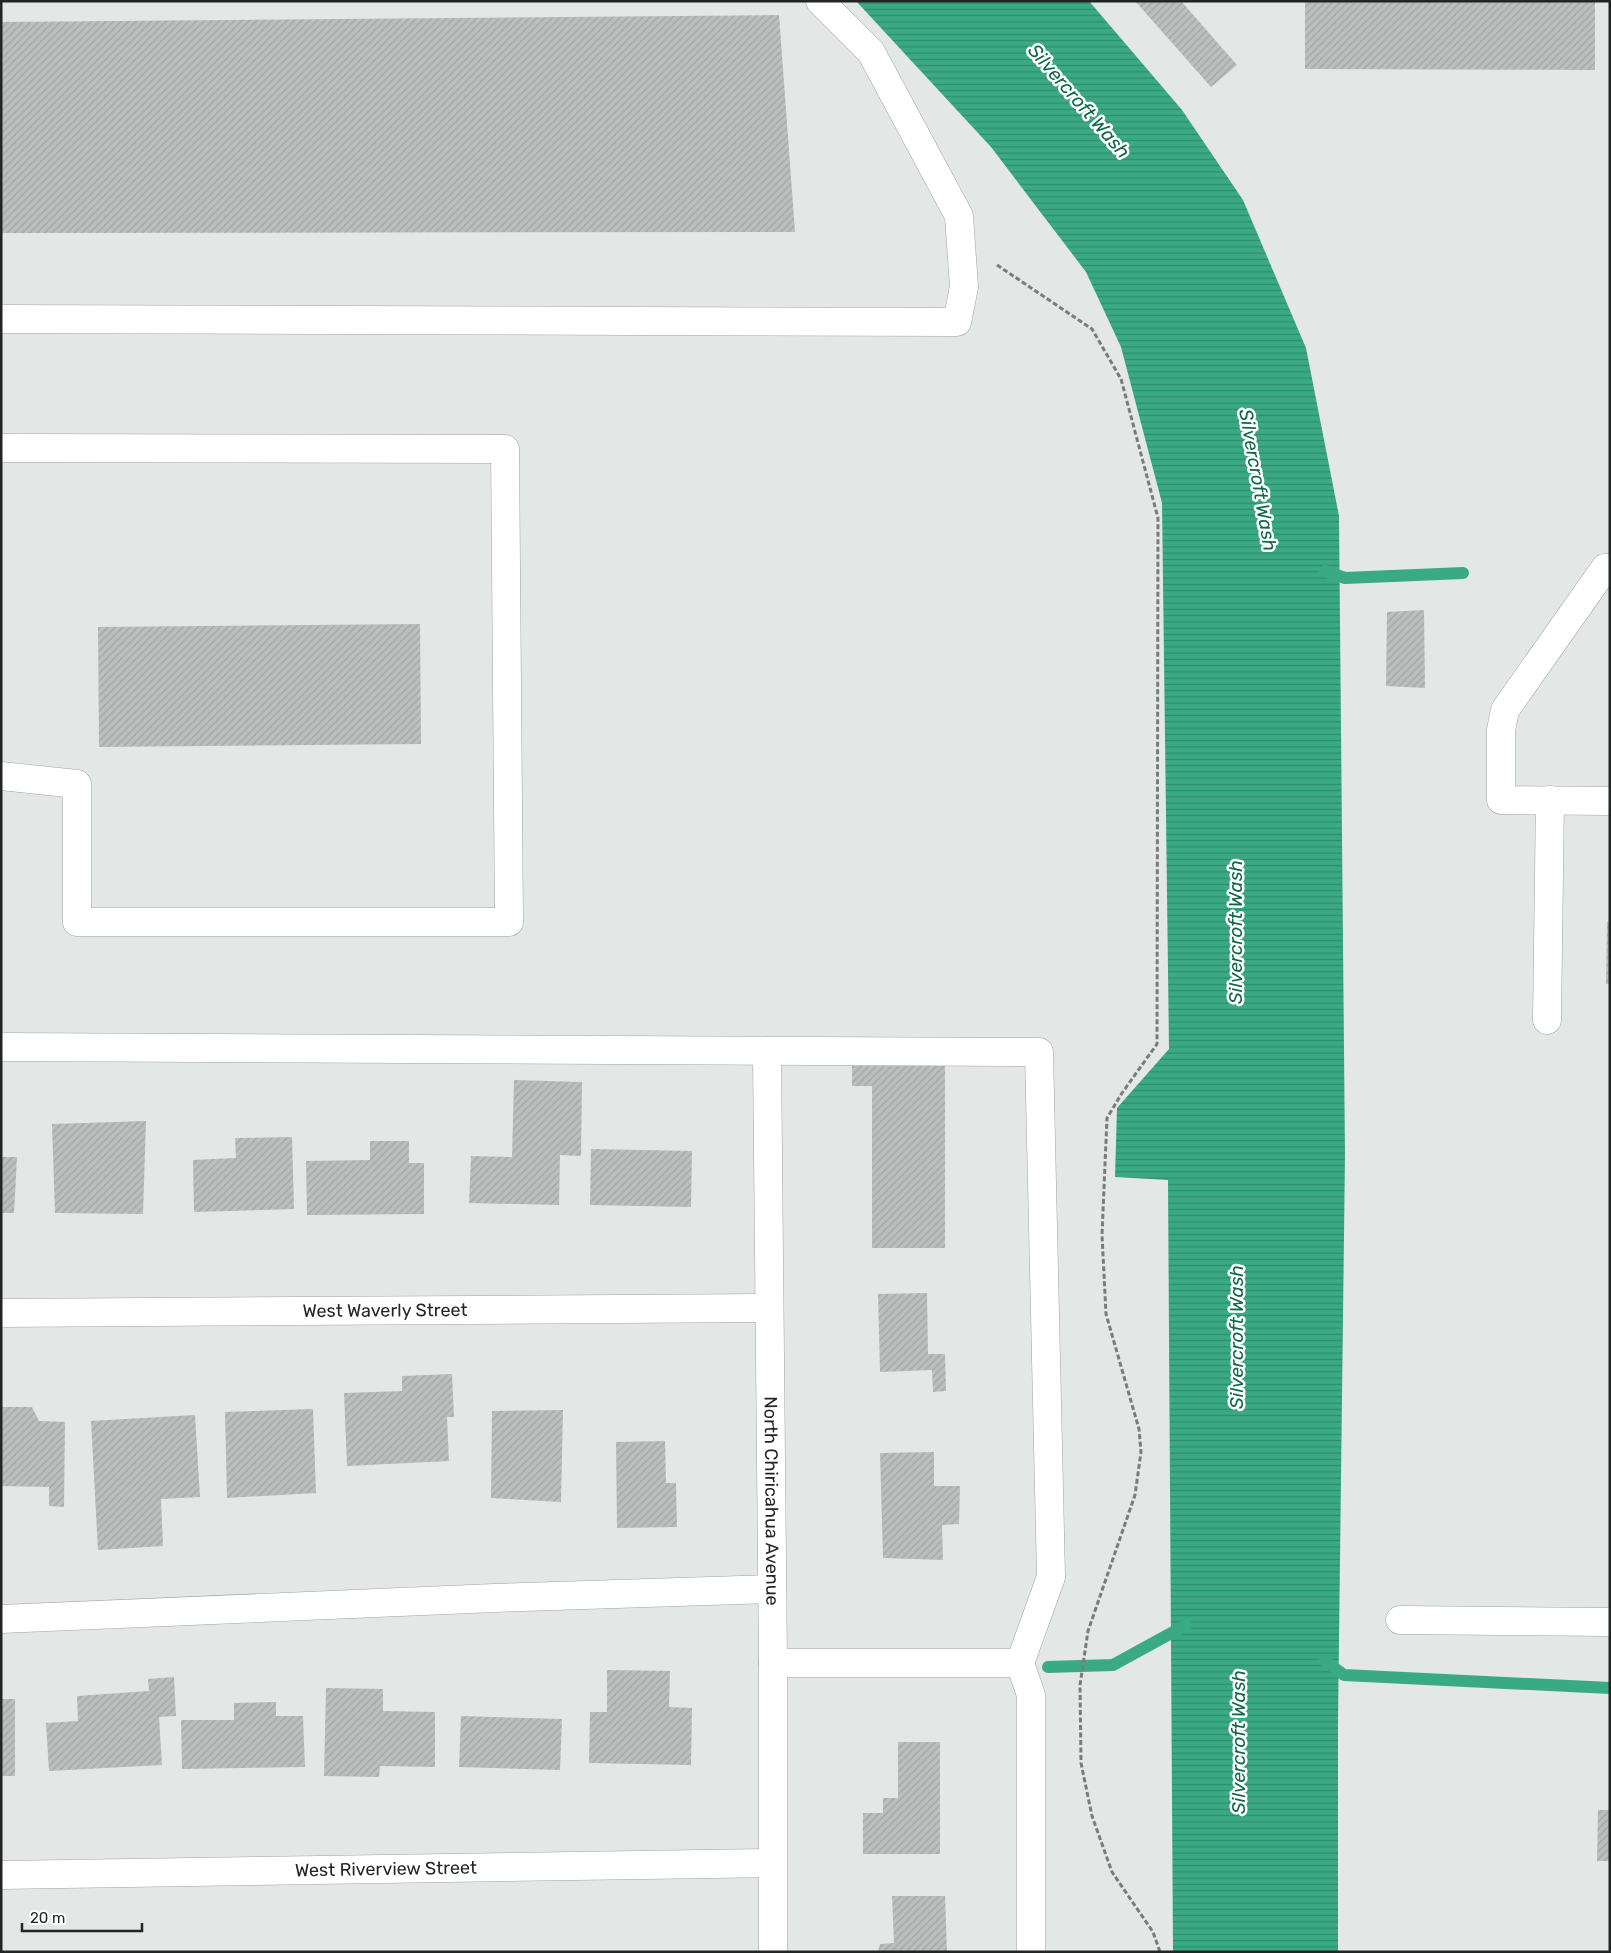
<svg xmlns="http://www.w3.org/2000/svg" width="1611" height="1953" font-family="Rubik,sans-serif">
  <defs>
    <pattern id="water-rules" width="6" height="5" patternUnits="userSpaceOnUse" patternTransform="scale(1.25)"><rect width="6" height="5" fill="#3aaa84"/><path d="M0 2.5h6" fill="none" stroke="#308a6c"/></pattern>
    <pattern id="building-hatch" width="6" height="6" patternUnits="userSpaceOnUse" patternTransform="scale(1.25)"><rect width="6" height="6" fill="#bbbfbd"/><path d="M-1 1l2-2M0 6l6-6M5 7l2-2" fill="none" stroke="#a0a4a2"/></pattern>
  </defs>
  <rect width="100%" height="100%" fill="#e3e7e5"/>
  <path fill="url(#water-rules)" d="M856,1h233l93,109 61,90 63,148 33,168 6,639 -7,566v231h-165l-5,-772 -53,-3 2,-69 52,-59 -7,-546 -41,-156 -35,-75 -95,-125z"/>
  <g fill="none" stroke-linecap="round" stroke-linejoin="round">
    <g stroke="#3aaa84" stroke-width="12">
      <path d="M1325,571l20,7 118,-5"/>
      <path d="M1325,1661l19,14 266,13"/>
      <path d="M1048,1667l65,-2 73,-40"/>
    </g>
  </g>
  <g fill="url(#building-hatch)">
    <path d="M1135,1h46l56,64 -26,22z"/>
    <path d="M1305,1h290v69l-290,-1z"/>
    <path d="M779,15l16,217 -794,1v-211z"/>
    <path d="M1424,610l1,78 -39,-2 1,-74z"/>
    <path d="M420,624l1,120 -322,3 -1,-120z"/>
    <path d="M1607,922h3v62h-4z"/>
    <path d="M852,1066h93v182h-73v-162h-20z"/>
    <path d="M514,1080l68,2 -1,74 -21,-1 -1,50 -90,-2 2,-47 41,1z"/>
    <path d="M146,1121l-3,93 -88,-1 -3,-89z"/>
    <path d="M292,1137l2,72 -100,3 -1,-52 43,-2 -1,-20z"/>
    <path d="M370,1141h39v22h15v51l-117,1 -1,-54 64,-1z"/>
    <path d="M591,1149l101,2 -1,56 -101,-2z"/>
    <path d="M1,1157h16l-3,56h-13z"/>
    <path d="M927,1293l1,61h17l1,37 -13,1 -1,-22 -52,2 -2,-78z"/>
    <path d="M452,1374l2,43h-7l2,44 -102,5 -3,-73 58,-2v-15z"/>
    <path d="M1,1407h31l7,14 26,1 -1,85 -15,-1v-19l-48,-1z"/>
    <path d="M313,1409l3,84 -89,5 -2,-86z"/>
    <path d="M563,1410l-2,92 -70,-4 1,-87z"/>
    <path d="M195,1415l5,82 -39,2 2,47 -65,4 -7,-129z"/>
    <path d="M665,1441l1,42h10l1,44 -60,1 -1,-86z"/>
    <path d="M934,1452v34h26l-1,38 -17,1 1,35 -60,-2 -3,-105z"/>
    <path d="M607,1670l63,1 -1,36 23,1 -1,57 -102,-2 1,-51h17z"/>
    <path d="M174,1677l2,39 -17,1 3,48 -113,6 -3,-48 32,-2 -1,-25 72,-5 -1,-12z"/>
    <path d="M326,1688l57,1v22l52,1v55l-55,-1 -1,11 -55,-1z"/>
    <rect x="1" y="1699" width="14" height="77"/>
    <path d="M276,1702v14h27l2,51 -123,2 -1,-49h53v-17z"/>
    <path d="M461,1716l101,3 -2,51 -101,-3z"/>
    <path d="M898,1742h42v112h-77v-41h20v-15h15z"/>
    <path d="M1598,1810h12v51h-13z"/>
    <path d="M892,1896h53l2,56h-69l2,-8 14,-1z"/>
  </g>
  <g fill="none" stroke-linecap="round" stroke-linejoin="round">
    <g stroke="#a0a3a2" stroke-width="29">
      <g id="minor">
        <path d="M1,319l956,3 7,-35 -5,-71 -88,-164 -51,-51"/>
        <path d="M1,448l504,1 4,473h-432v-138l-76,-8"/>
        <path d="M1610,568h-5l-100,142 -4,20v70l109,1"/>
        <path d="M1547,1020l3,-220"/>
        <path d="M1,1047l1038,5 12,525 -31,86 11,32v257"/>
        <path id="s1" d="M767,1051l6,612v289"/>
        <path id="s2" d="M1,1313l768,-5"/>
        <path d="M1,1619l493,-21 278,-9"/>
        <path d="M1400,1620l210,2"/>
        <path d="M773,1663h247"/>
        <path id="s3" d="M1,1875l771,-12"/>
      </g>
    </g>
    <path stroke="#7a7c7b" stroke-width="3" stroke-dasharray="5 2.5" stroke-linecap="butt" d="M997,265l95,64 29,50 37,139 -1,526 -35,49 -15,25 -5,117 4,79 33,115 2,23 -6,43 -47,136 -8,54 1,78 11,53 20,56 41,60 7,20"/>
    <use href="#minor" stroke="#fff" stroke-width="28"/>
  </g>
  <g text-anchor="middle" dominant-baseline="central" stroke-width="5" stroke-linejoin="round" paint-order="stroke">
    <g font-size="18" fill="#232424" stroke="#fff">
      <text stroke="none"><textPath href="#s2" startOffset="384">West Waverly Street</textPath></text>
      <text stroke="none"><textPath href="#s1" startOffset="450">North Chiricahua Avenue</textPath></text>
      <text stroke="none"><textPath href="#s3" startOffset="385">West Riverview Street</textPath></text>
    </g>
    <g font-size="19" font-style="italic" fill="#12664c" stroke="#fff">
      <text transform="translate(1079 101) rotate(49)">Silvercroft Wash</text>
      <text transform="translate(1258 480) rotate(80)">Silvercroft Wash</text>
      <text transform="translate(1235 932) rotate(-90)">Silvercroft Wash</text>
      <text transform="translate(1236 1337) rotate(-90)">Silvercroft Wash</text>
      <text transform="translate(1238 1742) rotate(-90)">Silvercroft Wash</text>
    </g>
  </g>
  <rect width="1611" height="1953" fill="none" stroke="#232424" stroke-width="5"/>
  <path d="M22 1923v8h120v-8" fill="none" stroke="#232424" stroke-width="2.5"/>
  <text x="30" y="1923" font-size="15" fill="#232424" stroke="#ffffff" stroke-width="4" paint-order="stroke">20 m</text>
</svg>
